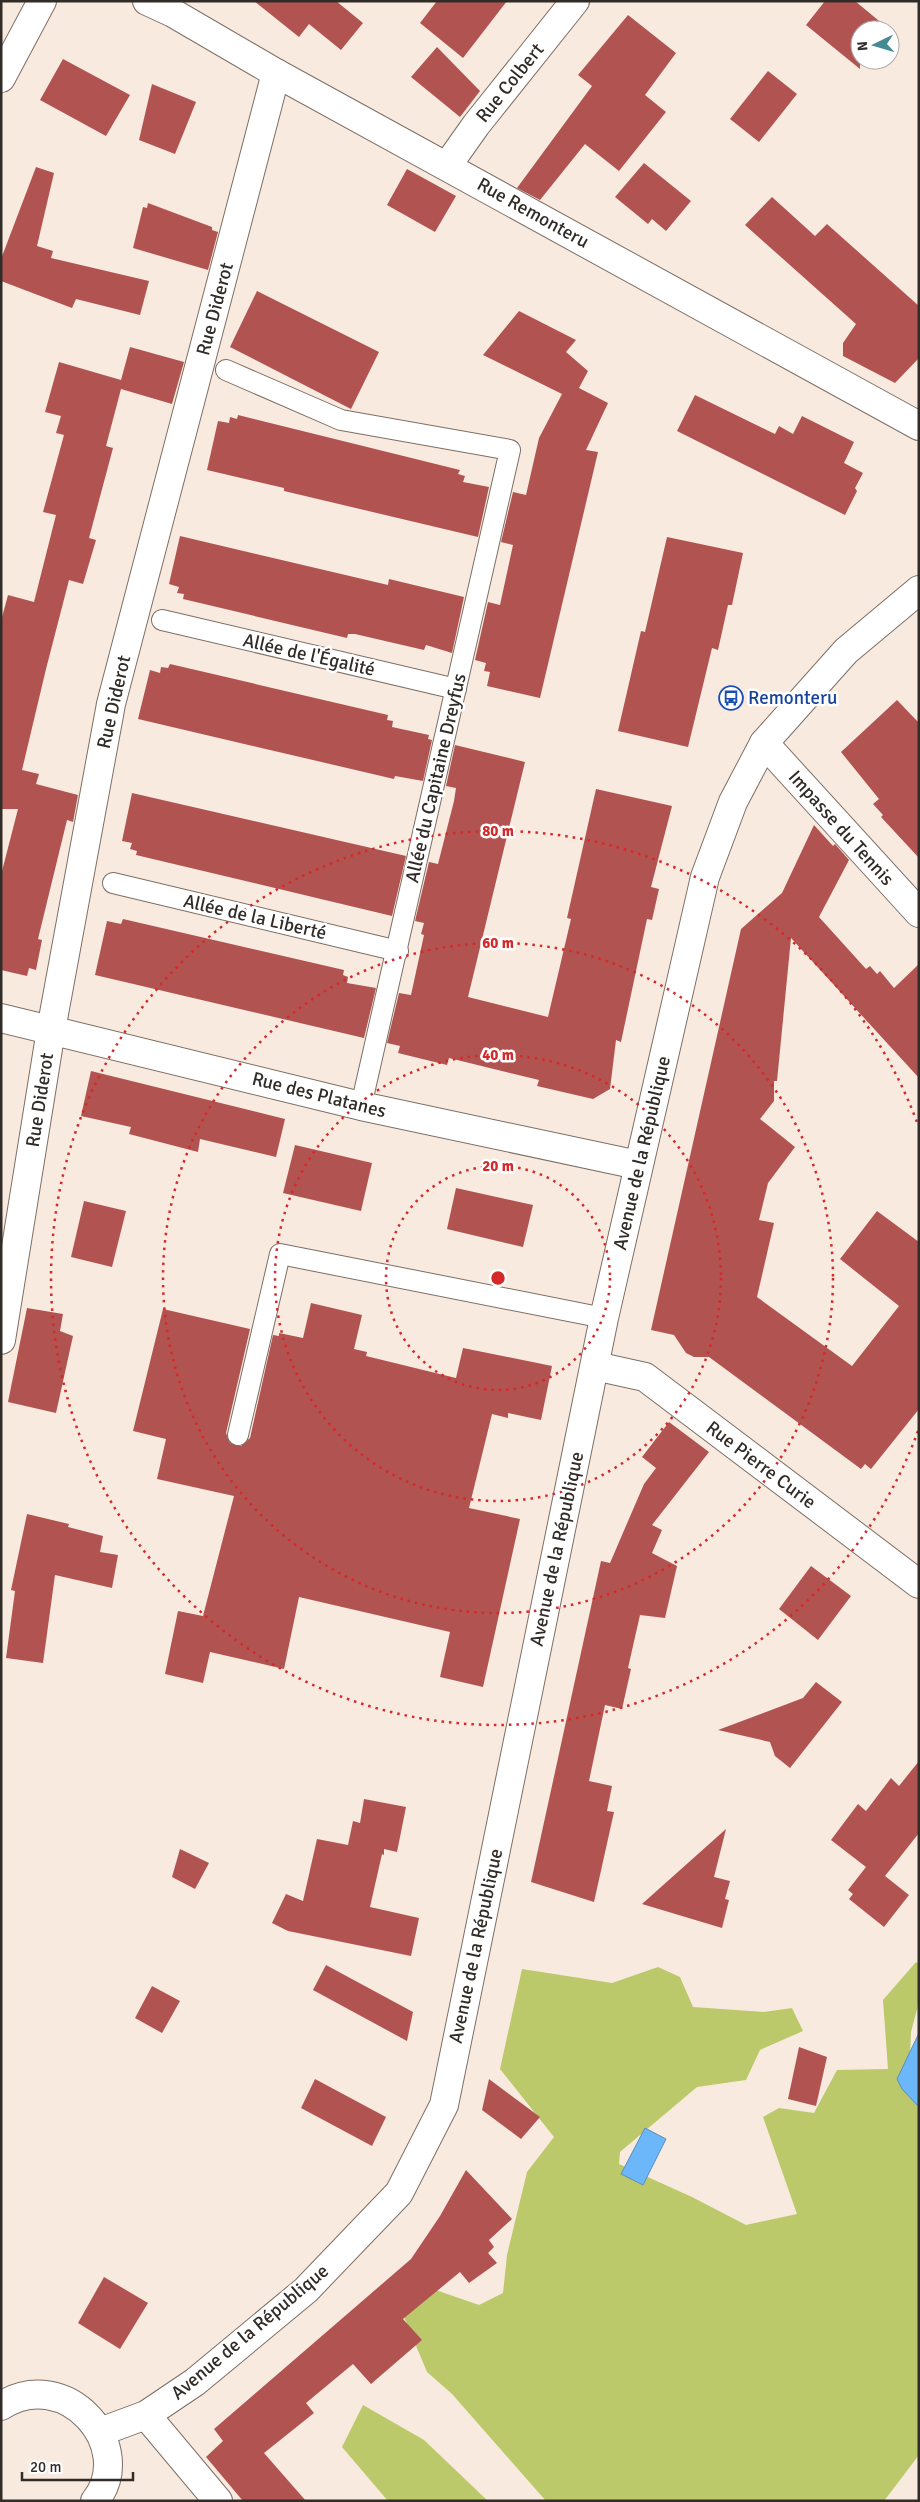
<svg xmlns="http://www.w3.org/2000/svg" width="920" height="2502" font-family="Signika,sans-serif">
  <rect width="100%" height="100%" fill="#f9eadf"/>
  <g fill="#bbc96a">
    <path d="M916,1962l3,2v38l-8,30 -2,49 10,10v364l-35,46h-338l-94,-107 -25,-22 -23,-55 26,-29 49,17 24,-12 4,-38 20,-83 27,-35 -54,-68 22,-100 90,14 46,-16 22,10 13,30 71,5 28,-4 11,23 -43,19 -14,30 -49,7 -77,65 -1,12 73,33 54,28 51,-11 -34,-97 16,-9 35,5 23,-43 51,-1 -5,-69z"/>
    <path d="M363,2405l61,35 64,61h-100l-46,-54z"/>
  </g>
  <g fill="#6cb7f9" stroke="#5a8dba">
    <path d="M919,2033v74l-17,-18 -5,-10z"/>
    <path d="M645,2128l21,11 -23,46 -22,-11z"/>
  </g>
  <g fill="#b15451">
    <path d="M254,1h82l27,22 -22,27 -32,-26 -10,13z"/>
    <path d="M437,1h70l-44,57 -43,-35z"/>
    <path d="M825,1h30l35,29h-30v39l-54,-44z"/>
    <path d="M628,15l48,38 -31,42 21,17 -47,59 -34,-27 -45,56 -23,-12 75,-102 -14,-11z"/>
    <path d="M437,47l43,44 -20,26 -49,-40z"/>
    <path d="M63,59l67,36 -24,41 -66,-36z"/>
    <path d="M768,71l29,23 -38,48 -29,-23z"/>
    <path d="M152,84l44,18 -21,52 -36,-14z"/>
    <path d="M644,163l47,38 -25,30 -14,-12 -4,5 -33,-27z"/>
    <path d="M36,167l18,6 -17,73 16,5 -2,7 98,23 -9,34 -64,-16 -4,9 -71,-27v-22z"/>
    <path d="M407,169l49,27 -21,36 -48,-27z"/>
    <path d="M772,197l43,39 12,-12 92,82v52l-24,25 -52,-27v-13l13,-19 -111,-99z"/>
    <path d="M148,203l64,24v3l6,2 -10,38 -75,-22 10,-41 4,1z"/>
    <path d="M257,291l122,61 -28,57 -121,-62z"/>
    <path d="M519,311l57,29 -10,12 22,19 -9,17 29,15 -22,47 12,2 -58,246 -53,-12 3,-14 -6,-1 2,-8 -11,-3 13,-58 12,3 13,-60 -12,-3 12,-50 13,3 13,-57 23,-44 -79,-39z"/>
    <path d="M130,347l54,15 -12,42 -51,-15 -15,57 7,2 -24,90 7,2 -13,44 -14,-4 -23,89 -24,101 17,4 -3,10 42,11 -5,27 -6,-2 -29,119 4,1 -6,30 -7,-2 -2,8 -26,-6v-95l17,-66h-17v-188l7,-26 26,7 22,-87 -13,-3 21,-77 -8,-2 5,-17 -16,-4 14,-50 62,18z"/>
    <path d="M695,395l80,39 4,-8 14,8 9,-18 52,26 -10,21 19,10 -8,15 2,3 -12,24 -168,-84z"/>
    <path d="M238,415l222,55 -2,4 7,2 -2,6 26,5 -11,50 -194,-46v-3l-77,-18 11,-49 11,2 1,-6 7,2z"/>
    <path d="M180,536l208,49 1,-6 75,18 -12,56 -26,-8 -2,5 -69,-16h-7l-1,4 -164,-39 1,-5 -7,-1 2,-6 -10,-3z"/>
    <path d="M667,537l76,16 -11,52h-4l-10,45 -6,-2 -24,99 -70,-16 23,-100 4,1z"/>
    <path d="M170,664l218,51 -1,5 6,1 -1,6 37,8 -1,4 4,1 -9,41 -28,-5 -1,3 -256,-60 12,-49 10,3 1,-6 7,1z"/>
    <path d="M897,700l22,23v135l-38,-41 2,-2 -10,-11 6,-5 -38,-47z"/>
    <path d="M455,745l70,17 -57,235 80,20 23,-98 -4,-1 29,-129 76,17 -21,81 8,2 -7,31 -5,-1 -26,123 -5,-2 -6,49 -17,10 -56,-13 2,-6 -90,-22 -2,7 -49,-12 2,-7 -13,-3 12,-50 12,2 13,-60 -3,-1 3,-11 -9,-2 14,-59 9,2 16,-63 2,-13 -10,-2z"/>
    <path d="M132,793l274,63 -14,60 -256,-61 1,-4 -7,-2 2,-6 -10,-2z"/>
    <path d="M814,825l19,21 2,-2 14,16 -30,57 47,52 4,-3 7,8 3,-3 14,17 25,-24v114l-128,-140 -14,143h-3v20l-14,18 35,28 -27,36 -9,37 15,3 -17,74 95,69 47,-60 -59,-47 37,-48 42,31v167l-48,60 -6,-5 -4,5 -152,-112h-15l-8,-4 -12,-18 -23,-5 90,-401 41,-36z"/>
    <path d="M123,919l221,51 -1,5 5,2 -1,6 29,5 -12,50 -269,-63 12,-54 14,3z"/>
    <path d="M91,1071l194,48 -9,38 -76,-18 -2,13 -69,-18 2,-7 -50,-11z"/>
    <path d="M295,1145l77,18 -11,48 -78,-18z"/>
    <path d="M456,1188l77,17 -10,42 -76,-18z"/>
    <path d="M84,1201l42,10 -14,56 -41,-10z"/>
    <path d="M311,1303l51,12 -8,34 13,3 -1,4 90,22 7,-30 89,18 -11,54 -33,-7v5l-16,-4 -23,94 51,11 -37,168 -43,-10 10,-45 -151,-35 -15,72 -74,-17 -7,31 -38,-9 13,-63 25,5 31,-120 -77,-17 9,-40 -33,-8 30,-122 87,20 -24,104 4,10 11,3 9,-8 23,-103 6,1v-3l24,5z"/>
    <path d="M27,1308l36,6 -3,17 13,5 -17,77 -48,-11z"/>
    <path d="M669,1422l40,30 -57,73 10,5 -10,23 25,13 -12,52 -25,-3 -12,53 3,1 -9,40 -17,-4 -16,76 23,5 -5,25 7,1 -20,90 -63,-20 70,-321 9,2 34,-79 12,-16 -14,-11z"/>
    <path d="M27,1514l42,10 -1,3 35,9 -3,16 18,3 -6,33 -57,-13 -12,88 -37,-5 9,-67 -4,-1z"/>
    <path d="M811,1566l40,30 -33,44 -39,-31z"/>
    <path d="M816,1682l26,20 -52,66 -15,-12 -5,-14 -52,-12 85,-32z"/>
    <path d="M919,1761v72l-34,43 24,19 -25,32 -35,-28 4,-5 -5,-4 18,-23 -35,-27 27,-36 8,7 25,-33 8,8z"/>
    <path d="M364,1799l42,8 -9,45 -13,-3v6l-2,-1 -12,53 49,11 -8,38 -123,-25 -16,-8 14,-29 17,7 14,-62 31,6 5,-24 7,2z"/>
    <path d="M726,1829l-12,48 16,4 -5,18 4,1 -7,28 -80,-24z"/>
    <path d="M180,1849l29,14 -14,26 -23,-12z"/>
    <path d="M326,1965l87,47 -6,29 -94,-51z"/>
    <path d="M152,1986l28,15 -18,32 -27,-15z"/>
    <path d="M799,2047l28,10 -11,49 -28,-7z"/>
    <path d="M315,2079l71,38 -14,29 -71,-38z"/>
    <path d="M489,2079l51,38 -19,22 -39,-29z"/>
    <path d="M466,2170l46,49 -23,21 5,7 -6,6 9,10 -28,20 -9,-11 -57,47 19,21 -51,44 -18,-20 -47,39 8,10 -50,40 42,48h-63l-37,-44 17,-16 -9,-12 197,-170 29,-43z"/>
    <path d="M104,2277l44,26 -28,46 -42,-26z"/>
  </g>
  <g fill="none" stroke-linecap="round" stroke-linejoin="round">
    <g stroke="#7d6f66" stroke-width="22">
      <g id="service">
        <path d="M226,370l115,50 169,30 -149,656"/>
        <path d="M162,620l294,69"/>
        <path d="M113,883l285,68"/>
        <path d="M238,1435l42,-181 324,64"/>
      </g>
    </g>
    <g stroke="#7d6f66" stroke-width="30">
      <g id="minor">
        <path d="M147,1l26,12 103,60 643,353"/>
        <path d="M1,78l41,-77"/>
        <path d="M447,166l29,-41 99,-124"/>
        <path d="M764,743l155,170"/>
        <path d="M1,1018l360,88 277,59"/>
        <path d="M1,1340l50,-310 60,-326 165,-631"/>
        <path d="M595,1366l50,11 274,207"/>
        <path d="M146,2415l72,86"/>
      </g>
    </g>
    <g stroke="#7d6f66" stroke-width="30">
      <g id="tertiary">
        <path d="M1,2406c65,-42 137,41 94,95"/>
        <path d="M100,2432l46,-17 49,-33 111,-92 93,-97 45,-88 160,-787 101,-441 28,-75 31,-59 82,-92 73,-61"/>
      </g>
    </g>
    <use href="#service" stroke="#fff" stroke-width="20"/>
    <use href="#minor" stroke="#fff" stroke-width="28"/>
    <use href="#tertiary" stroke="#fff" stroke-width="28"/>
  </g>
  <g fill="none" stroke="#d62828" stroke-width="2.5" stroke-dasharray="2.5 5">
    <circle cx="498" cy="1278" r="112"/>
    <circle cx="498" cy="1278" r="223"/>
    <circle cx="498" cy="1278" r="335"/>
    <path d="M918 1431A447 447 0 1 1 918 1125"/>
  </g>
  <defs>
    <g id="bus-ring" transform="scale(1.25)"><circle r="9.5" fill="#fff" stroke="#1a4fb4" stroke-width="1.5"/><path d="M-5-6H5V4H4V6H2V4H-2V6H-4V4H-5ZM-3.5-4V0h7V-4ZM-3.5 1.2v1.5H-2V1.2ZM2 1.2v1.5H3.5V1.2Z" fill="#1a4fb4"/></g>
  </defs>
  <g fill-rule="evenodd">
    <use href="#bus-ring" x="731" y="698"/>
  </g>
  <g text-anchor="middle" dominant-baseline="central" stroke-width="5" stroke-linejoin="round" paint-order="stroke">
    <g font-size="19" fill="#312c28" stroke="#fff">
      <text transform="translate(510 83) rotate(-51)">Rue Colbert</text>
      <text transform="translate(533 213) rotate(29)">Rue Remonteru</text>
      <text transform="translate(215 309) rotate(-75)">Rue Diderot</text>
      <text transform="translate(309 655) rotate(13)">Allée de l'Égalité</text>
      <text transform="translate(114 702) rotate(-77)">Rue Diderot</text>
      <text transform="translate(436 778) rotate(-77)">Allée du Capitaine Dreyfus</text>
      <text transform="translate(841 828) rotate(48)">Impasse du Tennis</text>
      <text transform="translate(255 917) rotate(13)">Allée de la Liberté</text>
      <text transform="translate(319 1095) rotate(14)">Rue des Platanes</text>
      <text transform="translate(40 1100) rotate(-81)">Rue Diderot</text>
      <text transform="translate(642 1153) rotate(-77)">Avenue de la République</text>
      <text transform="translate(761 1465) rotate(37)">Rue Pierre Curie</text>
      <text transform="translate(557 1549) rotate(-78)">Avenue de la République</text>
      <text transform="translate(476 1946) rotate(-78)">Avenue de la République</text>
      <text transform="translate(250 2332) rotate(-40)">Avenue de la République</text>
    </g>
    <g font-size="19" fill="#164399" stroke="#fff" text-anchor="start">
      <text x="748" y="698">Remonteru</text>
    </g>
  </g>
  <circle cx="498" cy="1278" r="8" fill="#d62828" stroke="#fff" stroke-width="2.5"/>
  <g font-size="15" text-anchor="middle" font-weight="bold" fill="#d62828" stroke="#fff" stroke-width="5" stroke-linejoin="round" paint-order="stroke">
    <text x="498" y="836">80 m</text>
    <text x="498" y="948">60 m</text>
    <text x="498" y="1060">40 m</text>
    <text x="498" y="1171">20 m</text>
  </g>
  <rect width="920" height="2502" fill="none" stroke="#312c28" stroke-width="5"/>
  <g transform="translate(875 45) rotate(265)"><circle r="24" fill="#ffffff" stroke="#adaba9"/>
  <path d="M0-4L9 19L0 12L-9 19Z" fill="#438a92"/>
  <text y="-8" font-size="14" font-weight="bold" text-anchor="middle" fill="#312c28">N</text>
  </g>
  <path d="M22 2472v8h111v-8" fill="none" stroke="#312c28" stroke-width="2.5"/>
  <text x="30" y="2472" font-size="15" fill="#312c28" stroke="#ffffff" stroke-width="4" paint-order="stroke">20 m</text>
</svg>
